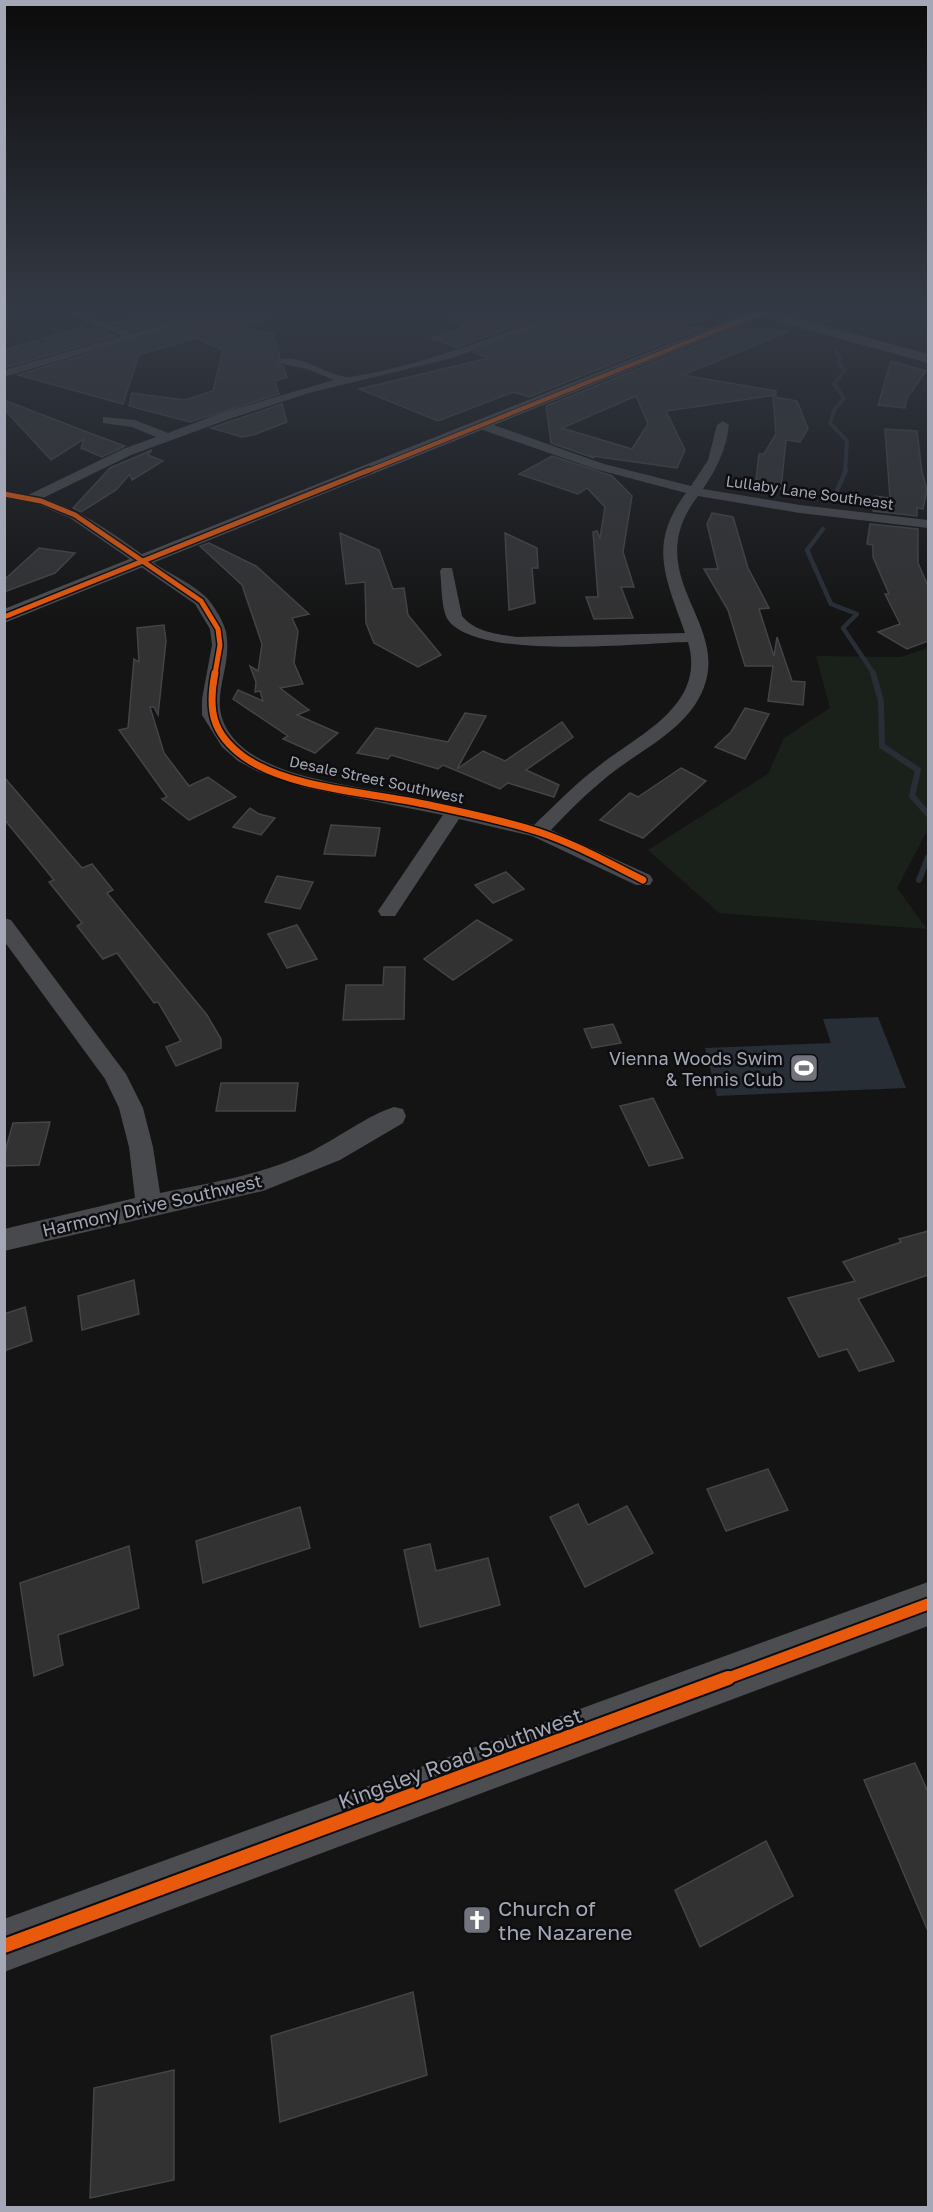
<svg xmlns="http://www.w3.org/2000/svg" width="933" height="2212" font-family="'Golos Text',sans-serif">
  <rect width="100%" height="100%" fill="#141414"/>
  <path fill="#1a211b" d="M928,648v185h-2l-29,55 30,41 -208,-16 -71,-63 120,-76 16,-36 46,-30 -14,-52 85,1z"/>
  <path fill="#272e36" d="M878,1017l28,71 -189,8 -12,-48 126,-5 -8,-24z"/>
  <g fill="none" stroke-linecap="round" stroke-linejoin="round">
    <path stroke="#272e36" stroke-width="4" d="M836,351l5,7 -3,5 7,7 -11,14 10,14 -10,12 -4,13 17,18 -2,31"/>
    <g stroke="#272e36" stroke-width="4.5">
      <path d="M832,502l14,-32"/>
      <path d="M823,529l-16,21 24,54 26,10 -14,14 31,46"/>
    </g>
    <g stroke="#272e36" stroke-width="6">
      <path d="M873,673l8,28 1,45 36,24 -6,26 16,18"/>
      <path d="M919,880l9,-23"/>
    </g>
  </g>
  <g fill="#323233" stroke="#424448" stroke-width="1.5" fill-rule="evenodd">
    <path d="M154,312h44l-65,19 -19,-8z"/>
    <path d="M224,312h50l1,5 -36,11 33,5 8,24 -3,6 6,3 4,11 -12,4 4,13 -89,28 -61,-16 3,-13 53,7 28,-9 10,-41 -28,-12 -56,17 -16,49 -105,-29z"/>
    <path d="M442,312h114l-99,35 -26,-9 33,-11z"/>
    <path d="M578,312l139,1 -36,14 22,1 -174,69 -15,-5 -76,29 -79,-32 130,-31 -16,-6z"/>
    <path d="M81,327l7,3 9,-2 18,8 -111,32v-18z"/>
    <path d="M737,329l53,2 -107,44 93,16v4l-110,16 19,39 -8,18 -85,-12 2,2 -43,-15 -5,-37zM636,396l12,28 -16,25 -70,-21z"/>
    <path d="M891,361l35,10 -19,27 -2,10 -27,-3z"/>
    <path d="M773,397l24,4 11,28 -8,13 -14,-2 -5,49 -25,-9 3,-26h5l12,-20z"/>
    <path d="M4,400l83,32 38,14 -23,11 -21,-9 3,-9 -33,21 -47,-51z"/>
    <path d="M282,404l5,18 -34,13 -11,2 -31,-9z"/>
    <path d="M885,429l32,2 5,41 5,18 -4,19 -6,-1v8l-44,-5 2,-15 15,2z"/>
    <path d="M152,450l-4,5 15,6 -31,19 -2,-6 -14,16 -35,22 -8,-4 37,-40z"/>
    <path d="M552,456l60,20 20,20 -9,56 11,35h-13l12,31 -39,1 -8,-22h12l-5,-65 4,-1 3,7 5,-31 -18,-19 -9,6 -59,-20z"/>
    <path d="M712,513l21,4 15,51 21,40 -10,1 15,47 3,-19 15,44 13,1 -2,23 -35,-4 5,-35h-28l-17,-56 -24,-41h14l-11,-45z"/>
    <path d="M870,524l48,5v34l10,23v55l-21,8 -29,-17 22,-8 -15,-30h4l-16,-37v-12l-6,-1z"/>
    <path d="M340,533l39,17 14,39 11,-1 4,27 33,40 -23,12 -44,-24 -8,-20 -1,-41 -19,2z"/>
    <path d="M505,533l32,15 1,20h-6l3,35 -26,7z"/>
    <path d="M209,543l47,23 53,48 -17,4 6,13 -4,32 9,21 -23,4 29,22 -12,5 41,18 -23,20 -32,-14 5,-3 -55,-37 5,-9 25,11 -3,-10 -5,1 1,-10 -6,-16 8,5 4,-27 -20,-59 -42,-39z"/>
    <path d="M39,548l36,5 -20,20 -51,19v-12z"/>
    <path d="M164,625l2,16 -8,74 -4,-8h-4l14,46 25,33 19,-9 28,20 -47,23 -27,-21 5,-2 -48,-67 9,-2 6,-69 5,3 -2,-34z"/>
    <path d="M745,708l24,6 -24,45 -30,-12 16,-15z"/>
    <path d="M465,713l21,3 -29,53 26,-18 22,10 57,-39 11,15 -47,33 33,15 -5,12 -46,-14 -8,6 -57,-24 -5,4 -47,-14 -3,4 -31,-6 19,-25 72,14z"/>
    <path d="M681,768l25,13 -63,57 -43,-18 30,-27 8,4z"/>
    <path d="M4,777l78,91 10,-4 21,26 -6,3 100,122 14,24v9l-45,18 -10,-19 15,-6 -23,-39 -4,1 -37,-50 -14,6 -26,-33 5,-3 -33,-41 5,-2 -50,-61z"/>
    <path d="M250,808l9,6 16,4 -14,17 -28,-8z"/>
    <path d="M331,825l49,3 -5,28 -51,-2z"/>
    <path d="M506,872l18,17 -31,14 -18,-18z"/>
    <path d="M277,876l36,6 -13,27 -35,-7z"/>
    <path d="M477,920l35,20 -59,40 -29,-21z"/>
    <path d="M297,925l20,34 -30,9 -19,-34z"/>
    <path d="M384,967h21l-1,52 -61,1 3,-35h37z"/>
    <path d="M613,1024l8,19 -29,5 -8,-19z"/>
    <path d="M221,1083h77l-3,28h-79z"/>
    <path d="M653,1098l30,60 -34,8 -29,-60z"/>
    <path d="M50,1122l-11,43 -35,1v-11l9,-32z"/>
    <path d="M928,1231v44l-70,24 36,62 -35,10 -12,-22 -28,8 -31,-59 67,-17 -12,-19 58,-20 -2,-3z"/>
    <path d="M134,1280l5,34 -57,16 -4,-34z"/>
    <path d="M25,1307l7,34 -28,10v-37z"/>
    <path d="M768,1469l20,41 -62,21 -19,-42z"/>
    <path d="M578,1504l10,21 39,-19 26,47 -68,34 -35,-70z"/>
    <path d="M300,1507l10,41 -107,35 -7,-42z"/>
    <path d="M430,1544l6,27 52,-13 12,47 -80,22 -16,-77z"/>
    <path d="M129,1546l10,62 -81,27 5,30 -29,11 -14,-93z"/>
    <path d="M915,1763l13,29v139l-64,-151z"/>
    <path d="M766,1841l27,55 -93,51 -25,-57z"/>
    <path d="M413,1992l14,83 -147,47 -9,-86z"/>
    <path d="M174,2070v110l-84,18 4,-110z"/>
  </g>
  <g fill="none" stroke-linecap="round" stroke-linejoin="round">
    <g fill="#48494d" fill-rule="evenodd">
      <path d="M66,312h14l53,21 73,-21h16l-218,65v-7l118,-34z"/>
      <path d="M562,312h14l-124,46 -143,35 -80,26 -98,36 -88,43c44,14 80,43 117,69 15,9 33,18 46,30 7,7 18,25 20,35 8,41 -24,71 9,108 38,42 136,47 189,59 37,7 73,17 110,26 20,-19 39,-39 61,-56 41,-34 112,-62 93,-127 -50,1 -210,19 -240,-22 -7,-11 -6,-35 -8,-49l2,-3h10l10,48c13,16 35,18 54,21l169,-4c-19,-55 -38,-88 1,-140l-91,-24 -118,-41v-6h8l119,42 87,22 17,-26 9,-35 6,-4 6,4c-3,25 -12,43 -26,64l97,16 128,15v8l-128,-15 -102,-17c-60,78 31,125 6,191 -15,42 -64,63 -96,89 -21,17 -39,35 -57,54l99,45 3,5 -3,5h-14l-104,-49 -73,-17 -64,97h-14l-3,-5 65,-96 -137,-27 -47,-16 -21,-11 -16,-14 -20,-32v-16l10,-54 -2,-16 -15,-25 -125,-86 -33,-14 -33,-6v-8l24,5 95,-46 33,-12 -24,-10 -29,-4v-6l32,3 33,13 53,-20 113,-33 -27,-11 -28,-6v-4c24,-5 54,20 71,18 72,-11 143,-41 212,-65z"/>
      <path d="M4,918l7,2 115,154 17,34 10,39 7,46c51,-10 101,-18 148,-40 27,-13 60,-38 86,-46l9,2 3,7 -3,7 -63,37 -77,31 -259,60v-22l131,-31 -6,-51 -10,-39 -14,-29 -101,-138z"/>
    </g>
    <g fill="#4c4d51" fill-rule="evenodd">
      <path d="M749,312h25l154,42v9l-167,-46 -757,306v-14z"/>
      <path d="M928,1582v44l-924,346v-53z"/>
    </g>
    <g stroke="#0e0e10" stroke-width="6">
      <path id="cycleway-far4" d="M365,472l397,-160"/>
    </g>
    <g stroke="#0e0e10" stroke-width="8">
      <g id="cycleway-far3">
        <path d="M4,494l37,7 34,14 126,86 17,28 2,16 -5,29"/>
        <path d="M4,617l365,-147"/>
      </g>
    </g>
    <g stroke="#0e0e10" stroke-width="10">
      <path id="cycleway-far2" d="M215,673c-7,36 -4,60 29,84 46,32 125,35 180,47 38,8 78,16 115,28 36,12 70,31 104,48"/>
    </g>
    <g stroke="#0e0e10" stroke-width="15">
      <path id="cycleway-far1" d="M723,1680l205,-76"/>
    </g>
    <g stroke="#0e0e10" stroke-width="18">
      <path id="cycleway" d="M4,1946l724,-268"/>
    </g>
    <use href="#cycleway-far4" stroke="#e8590c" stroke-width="4.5"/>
    <use href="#cycleway-far3" stroke="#e8590c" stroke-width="5"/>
    <use href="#cycleway-far2" stroke="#e8590c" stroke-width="7"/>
    <use href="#cycleway-far1" stroke="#e8590c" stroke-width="11"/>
    <use href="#cycleway" stroke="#e8590c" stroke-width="14"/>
  </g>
  <linearGradient id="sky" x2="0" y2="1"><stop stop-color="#0b0b0b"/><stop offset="0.5" stop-color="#343a45"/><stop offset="1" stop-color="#343a45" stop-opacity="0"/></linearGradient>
  <rect width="933" height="622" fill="url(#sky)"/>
  <defs>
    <g id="stadium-square" transform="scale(1.5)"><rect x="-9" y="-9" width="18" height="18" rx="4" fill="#72747d" stroke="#0e0e10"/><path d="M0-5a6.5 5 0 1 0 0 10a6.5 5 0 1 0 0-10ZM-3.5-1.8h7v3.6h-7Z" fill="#fff"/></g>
    <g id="church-square" transform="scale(1.5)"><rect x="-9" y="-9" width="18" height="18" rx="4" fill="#72747d" stroke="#0e0e10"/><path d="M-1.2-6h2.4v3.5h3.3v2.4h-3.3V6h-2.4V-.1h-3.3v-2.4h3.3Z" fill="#fff"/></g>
  </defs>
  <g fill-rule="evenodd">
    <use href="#stadium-square" x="804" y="1068"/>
    <use href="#church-square" x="477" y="1920"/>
  </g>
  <g text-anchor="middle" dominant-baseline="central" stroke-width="5" stroke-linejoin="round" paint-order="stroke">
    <g font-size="15" fill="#a4a8b6" stroke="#0e0e10">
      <text transform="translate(810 492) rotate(8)">Lullaby Lane Southeast</text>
      <text transform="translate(377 779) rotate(12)">Desale Street Southwest</text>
    </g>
    <g font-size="18" fill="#a4a8b6" stroke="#0e0e10" text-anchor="end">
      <text x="783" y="1058">Vienna Woods Swim<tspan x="783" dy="21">&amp; Tennis Club</tspan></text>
    </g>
    <g font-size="18" fill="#a4a8b6" stroke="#0e0e10">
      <text transform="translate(152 1205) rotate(-13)">Harmony Drive Southwest</text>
    </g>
    <g font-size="21" fill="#a4a8b6" stroke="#0e0e10">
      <text transform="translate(460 1758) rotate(-20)">Kingsley Road Southwest</text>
    </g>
    <g font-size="21" fill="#a4a8b6" stroke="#0e0e10" text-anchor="start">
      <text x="498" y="1908">Church of<tspan x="498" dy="24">the Nazarene</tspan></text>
    </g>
  </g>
  <rect width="933" height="2212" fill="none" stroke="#a4a8b6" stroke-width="12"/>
</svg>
